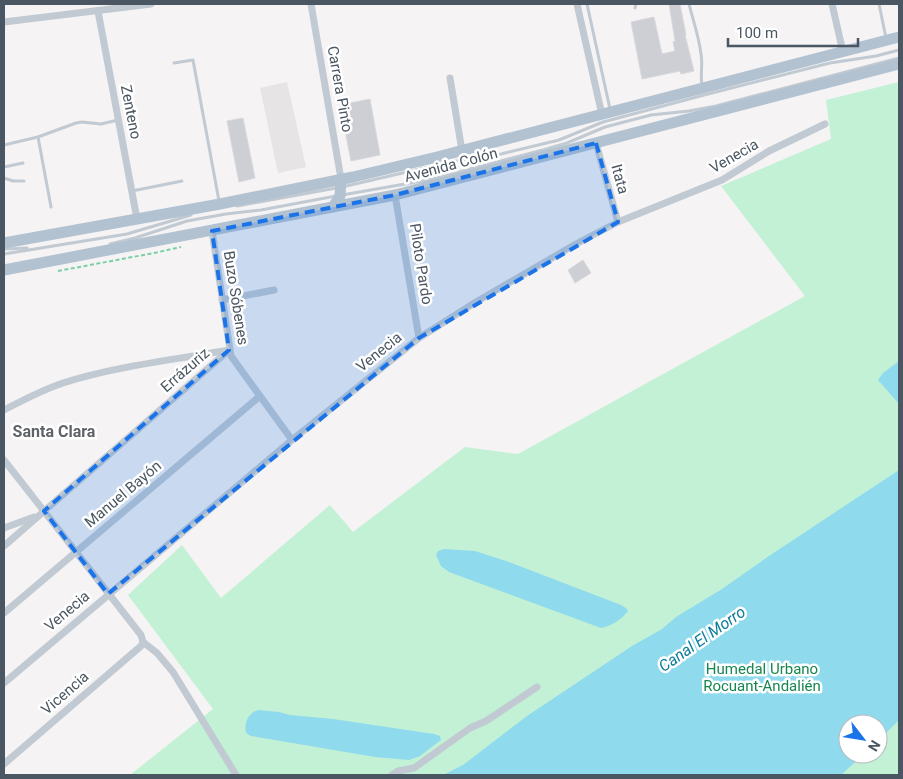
<svg xmlns="http://www.w3.org/2000/svg" width="903" height="779" font-family="Roboto,sans-serif">
  <rect width="100%" height="100%" fill="#f5f3f3"/>
  <path fill="#e6e4e5" d="M287,82l19,85 -28,6 -18,-85z"/>
  <path fill="#c3f1d5" fill-rule="evenodd" d="M899,82v693h-769l83,-66 -85,-114 54,-50 39,53 109,-93 23,27 112,-85 53,7 287,-158 -84,-110 110,-47 -5,-39zM848,724h30v30h-30z"/>
  <g fill="#90daee">
    <path d="M899,361v43l-21,-24 5,-7z"/>
    <path d="M899,470v250l-21,21v-17h-30v30h16l-23,21h-398l20,-10 64,-49 105,-70 30,-17 14,-12 46,-28 44,-31z"/>
    <path d="M444,549l31,2 34,11 112,43 5,3 2,3c-6,8 -18,16 -27,17l-152,-56 -8,-6 -5,-11 2,-4z"/>
    <path d="M258,710l21,2 11,3 43,4 101,15 6,2 1,4 -21,16 -11,4 -34,-3 -124,-21 -5,-3c-2,-10 2,-20 12,-23z"/>
  </g>
  <g fill="#cdcfd5" stroke="#d7d9de">
    <path d="M669,4h11l6,31h-1l9,36 -13,3 -1,-3 -38,8 -11,-57 23,-5 8,37 13,-3 -2,-9 2,-1z"/>
    <path d="M370,99l10,56 -29,6 -11,-56z"/>
    <path d="M243,118l12,60 -16,4 -12,-61z"/>
    <path d="M583,260l8,13 -16,10 -7,-13z"/>
  </g>
  <g fill="none" stroke-linecap="round" stroke-linejoin="round">
    <path stroke="#7ad0a6" stroke-width="2" stroke-dasharray="4 2.5" stroke-linecap="butt" d="M58,271l96,-18 27,-6"/>
    <g stroke="#c1cad2" stroke-width="3">
      <path d="M587,4l23,105"/>
      <path d="M689,4c4,16 10,33 12,50 2,11 -1,21 1,32"/>
      <path d="M879,4l7,34"/>
      <path d="M635,8l1,-4"/>
      <path d="M174,63l19,-3 26,141"/>
      <path d="M38,137l13,70"/>
      <path d="M4,145l34,-8 38,-14 6,-1 19,2 17,-4"/>
      <path d="M4,167l19,-4"/>
      <path d="M4,178l9,3h11"/>
      <path d="M132,191l50,-10"/>
      <path d="M342,195l86,-15 115,-30 24,-7 38,-16 46,-12 38,-4 27,-5 183,-48"/>
      <path d="M237,206l105,-19 108,-25 51,-8 58,-14 44,-18 101,-27 126,-32 46,-7 23,-6"/>
      <path d="M110,244l25,-6 52,-17 39,-7 35,-4 75,-14"/>
      <path d="M4,249l23,-1"/>
      <path d="M4,254l123,-20 64,-19"/>
    </g>
    <g stroke="#c1cad2" stroke-width="7">
      <path d="M311,4l30,175"/>
      <path d="M577,4l25,111"/>
      <path d="M832,4l11,48"/>
      <path d="M98,11l39,208"/>
      <path d="M4,22l147,-18"/>
      <path d="M450,78l12,73"/>
      <path d="M596,143l22,79"/>
      <path d="M395,195l24,143"/>
      <path d="M212,231l19,125 61,84"/>
      <path d="M222,300l52,-10"/>
      <path d="M4,410c19,-10 38,-20 59,-27 53,-17 111,-23 166,-33"/>
      <path d="M4,460l137,175 2,7"/>
      <path d="M4,528l30,-11"/>
      <path d="M4,546l225,-196"/>
      <path d="M4,613l256,-217"/>
      <path d="M143,642l14,11 16,19 63,103"/>
      <path d="M4,683l288,-243 127,-102 57,-36 100,-58 42,-22 104,-42 47,-29 56,-27"/>
      <path d="M4,764l137,-118 2,-4"/>
      <path d="M392,775l6,-4 16,-3 56,-40 16,-7 51,-34"/>
    </g>
    <g stroke="#b3c2d1" stroke-width="11">
      <path d="M333,207l7,-11 1,-17"/>
      <path d="M4,243l216,-39 133,-27 84,-20 462,-120"/>
      <path d="M4,270l391,-75 504,-131"/>
    </g>
  </g>
  <path fill="#1a73e8" fill-opacity="0.2" stroke="#1a73e8" stroke-width="4" stroke-dasharray="10 6" stroke-linejoin="round" d="M596,143l22,79 -199,116 -311,256 -64,-83 185,-161 -17,-119 183,-36z"/>
  <g text-anchor="middle" dominant-baseline="central" stroke-width="5" stroke-linejoin="round" paint-order="stroke">
    <g font-size="15" fill="#4a5661" stroke="#fff">
      <text transform="translate(340 89) rotate(80)">Carrera Pinto</text>
      <text transform="translate(131 112) rotate(79)">Zenteno</text>
      <text transform="translate(734 156) rotate(-30)">Venecia</text>
      <text transform="translate(451 165) rotate(-15)">Avenida Colón</text>
      <text transform="translate(620 179) rotate(75)">Itata</text>
      <text transform="translate(421 264) rotate(81)">Piloto Pardo</text>
      <text transform="translate(236 298) rotate(81)">Buzo Sóbenes</text>
      <text transform="translate(379 352) rotate(-39)">Venecia</text>
      <text transform="translate(185 370) rotate(-41)">Errázuriz</text>
      <text transform="translate(123 494) rotate(-40)">Manuel Bayón</text>
      <text transform="translate(67 611) rotate(-40)">Venecia</text>
      <text transform="translate(65 693) rotate(-41)">Vicencia</text>
    </g>
    <g font-size="15" fill="#17864f" stroke="#fff">
      <text x="762" y="669">Humedal Urbano<tspan x="762" dy="17">Rocuant-Andalién</tspan></text>
    </g>
    <g font-size="16" font-weight="bold" fill="#5f6368" stroke="#fff">
      <text x="54" y="431">Santa Clara</text>
    </g>
    <g font-size="16" font-style="italic" fill="#0c7c9b" stroke="#fff">
      <text transform="translate(702 639) rotate(-35)">Canal El Morro</text>
    </g>
  </g>
  <rect width="903" height="779" fill="none" stroke="#4a5661" stroke-width="10"/>
  <g transform="translate(863 739) rotate(121)"><circle r="24" fill="#ffffff" stroke="#b7bbc0"/>
  <path d="M0-4L9 19L0 12L-9 19Z" fill="#1a73e8"/>
  <text y="-8" font-size="14" font-weight="bold" text-anchor="middle" fill="#4a5661">N</text>
  </g>
  <path d="M728 38v8h130v-8" fill="none" stroke="#4a5661" stroke-width="2.5"/>
  <text x="736" y="38" font-size="15" fill="#4a5661" stroke="#ffffff" stroke-width="4" paint-order="stroke">100 m</text>
</svg>
